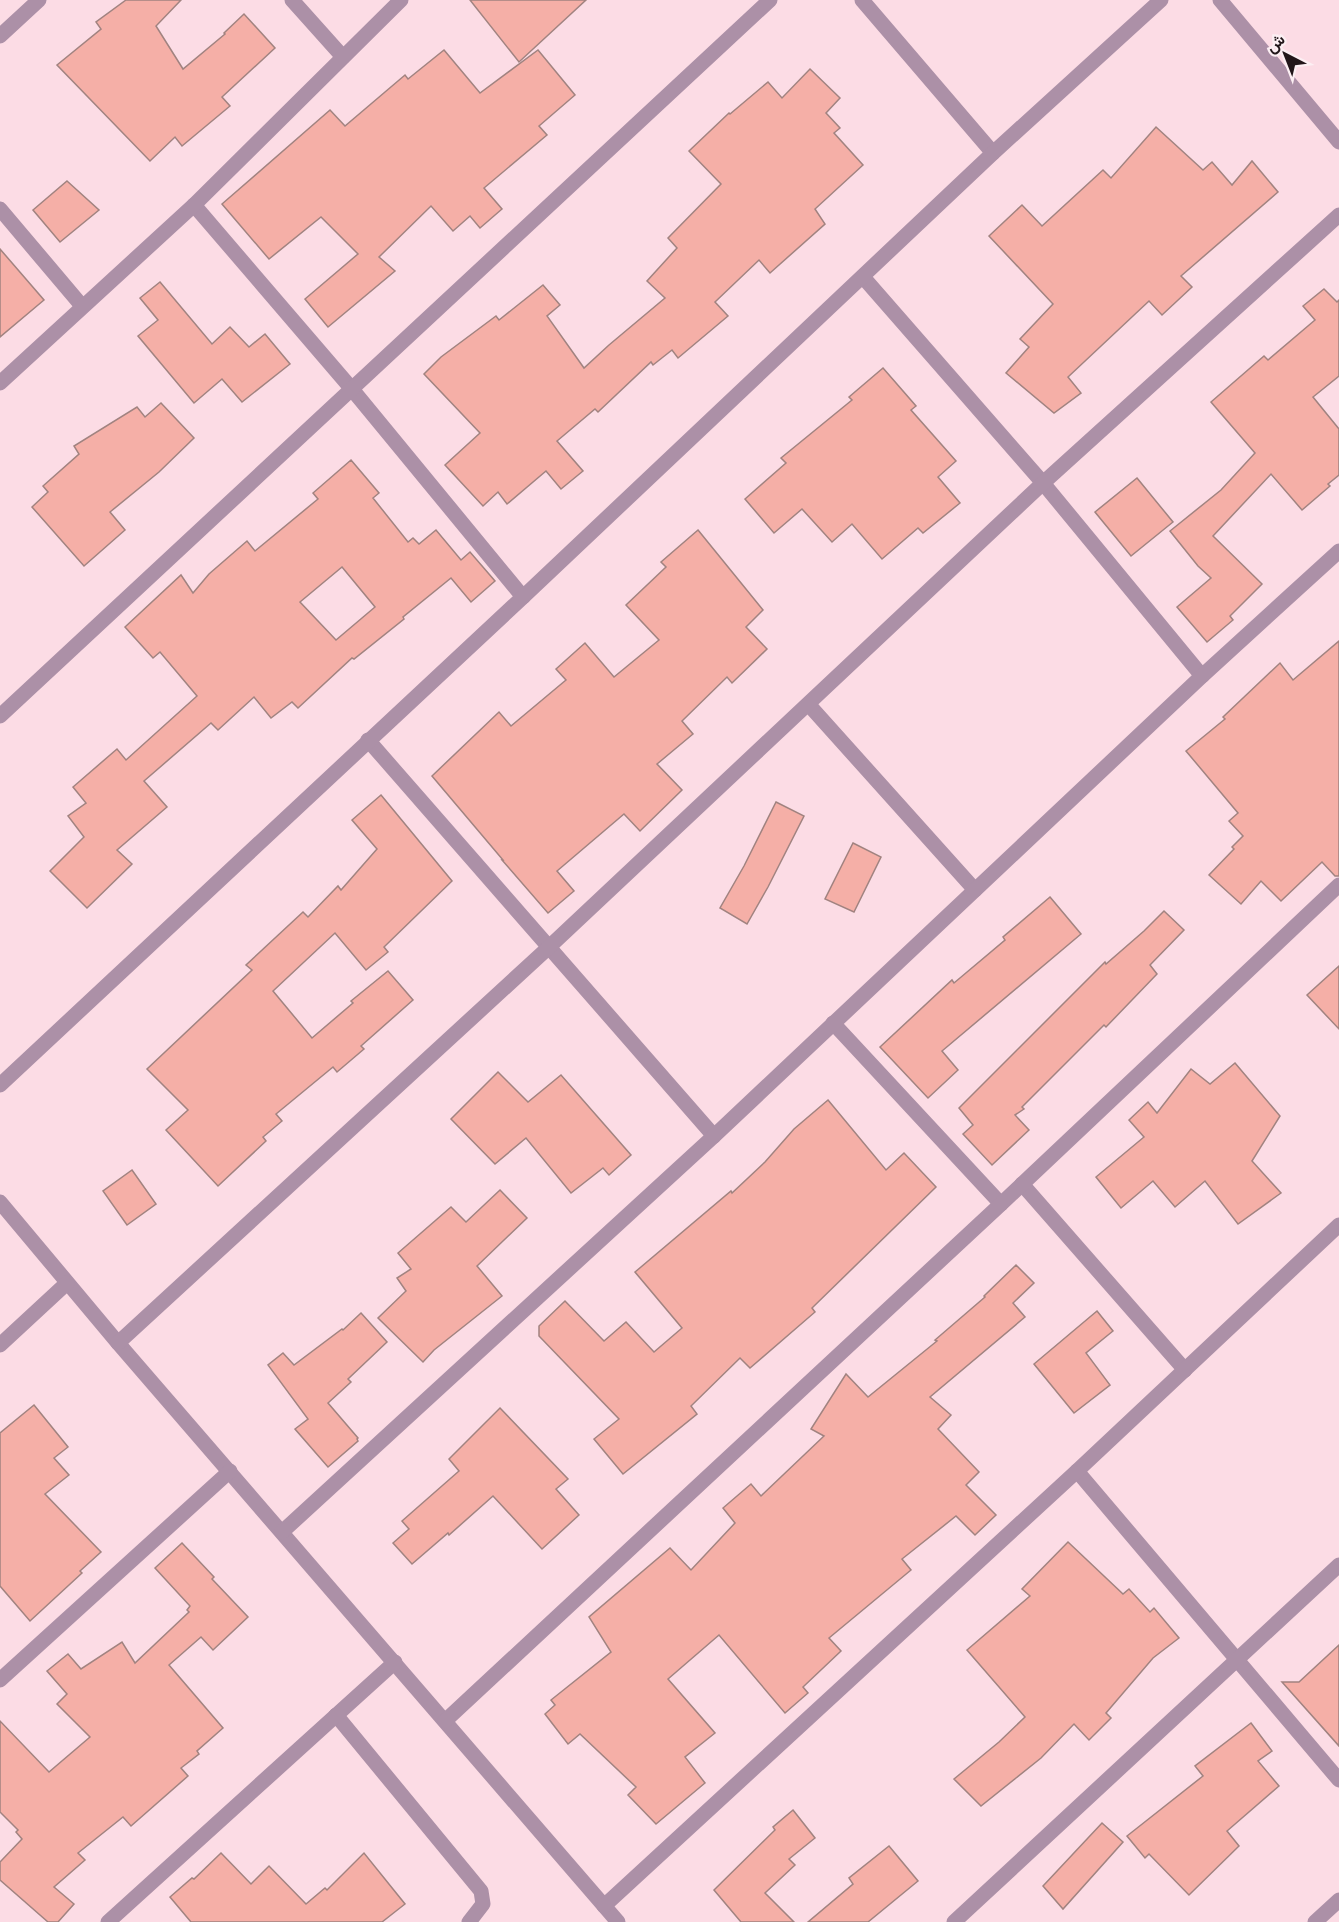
<svg xmlns="http://www.w3.org/2000/svg" width="1339" height="1922" font-family="Ubuntu,Vazirmatn,sans-serif">
  <rect width="100%" height="100%" fill="#fcdce5"/>
  <g fill="#f5afa7" stroke="#a18380" stroke-width="1.5" fill-rule="evenodd">
    <path d="M126,0h55l-25,26 27,43 42,-35 -1,-1 20,-19 31,34 -53,49 8,9 -48,40 -7,-9 -25,24 -93,-96 44,-36 -5,-7z"/>
    <path d="M470,0h116l-67,62z"/>
    <path d="M444,50l36,43 58,-43 37,45 -36,31 8,9 -63,53 18,21 -22,19 -10,-12 -17,15 -22,-25 -52,51 16,14 -67,56 -23,-28 53,-45 -37,-37 -52,42 -47,-55 108,-94 15,16 60,-51 3,4z"/>
    <path d="M810,69l30,29 -14,15 14,15 -6,5 29,32 -48,44 10,15 -55,49 -11,-13 -44,42 13,14 -50,42 -6,-8 -19,15 -2,-3 -53,50 -3,-3 -38,32 26,30 -22,18 -15,-18 -39,33 -9,-12 -15,14 -38,-41 35,-32 -56,-59 17,-17 55,-41 3,4 44,-35 17,20 -13,11 37,52 25,-23 56,-47 -18,-17 30,-33 -9,-10 53,-54 -32,-33 40,-38 1,1 38,-32 14,16z"/>
    <path d="M1156,127l47,43 9,-8 20,23 20,-24 26,31 -97,84 11,11 -30,28 -13,-14 -81,76 13,16 -27,20 -48,-40 23,-26 -9,-8 33,-35 -64,-68 33,-31 20,21 61,-56 8,8z"/>
    <path d="M67,181l32,29 -39,32 -27,-32z"/>
    <path d="M0,249l44,51 -44,37z"/>
    <path d="M160,282l52,62 18,-17 19,20 16,-13 25,30 -48,38 -20,-23 -28,24 -56,-67 20,-16 -18,-22z"/>
    <path d="M1324,289l13,13 2,-2v76l-26,21 26,32v46l-11,9 2,2 -28,24 -31,-36 -58,62 49,48 -32,32 3,4 -26,22 -30,-35 34,-29 -13,-12 -28,-35 51,-41 34,-37 -44,-51 53,-46 4,4 47,-40 -12,-14z"/>
    <path d="M883,368l33,38 -5,4 45,51 -18,16 22,26 -37,30 -5,-5 -36,31 -30,-35 -20,18 -30,-33 -28,24 -29,-34 41,-36 -5,-5 71,-58 -3,-3z"/>
    <path d="M161,403l33,35 -35,34 -49,40 15,18 -41,36 -52,-59 16,-15 -5,-6 36,-32 -5,-8 63,-39 8,10z"/>
    <path d="M351,460l28,33 -6,5 35,44 5,-4 6,6 17,-14 25,30 9,-8 25,29 -24,21 -20,-24 -48,39 1,2 -50,40 -2,-1 -54,50 -6,-6 -21,16 -17,-21 -36,33 -7,-7 -67,58 23,26 -50,43 15,14 -45,44 -37,-37 34,-34 -16,-21 18,-13 -13,-16 44,-38 9,11 71,-64 -37,-44 -7,6 -28,-31 56,-52 12,18 16,-19 38,-33 8,10 63,-52 -5,-6zM342,567l33,40 -39,33 -36,-38z"/>
    <path d="M1137,478l36,44 -42,34 -36,-44z"/>
    <path d="M698,530l65,80 -17,17 21,22 -35,34 -5,-6 -45,44 11,13 -36,30 25,26 -42,41 -16,-17 -67,57 17,20 -26,22 -46,-53h1l-71,-84 67,-64 12,14 55,-46 -10,-11 29,-26 29,34 45,-37 -33,-35 40,-38 -5,-5z"/>
    <path d="M1339,641v235h-4l-13,-14 -41,39 -20,-20 -20,23 -32,-29 25,-26 -2,-2 11,-11 -14,-15 9,-8 -52,-62 39,-32 -2,-2 57,-54 13,17z"/>
    <path d="M381,795l71,86 -68,66 4,5 -22,18 -31,-37 -62,58 39,47 41,-35 -2,-2 37,-30 25,29 -52,46 3,3 -27,23 -4,-5 -57,47 6,7 -19,16 3,4 -48,45 -52,-56 22,-20 -41,-41 105,-99 -6,-5 57,-53 5,5 30,-31 3,4 36,-41 -25,-29z"/>
    <path d="M776,802l28,14 -36,71 -21,37 -27,-16 24,-42z"/>
    <path d="M853,843l28,14 -27,55 -29,-13z"/>
    <path d="M1050,897l31,37 -139,117 16,19 -30,28 -48,-51 72,-67 2,3 51,-43 -2,-3z"/>
    <path d="M1164,911l20,19 -34,35 7,9 -51,53 -2,-2 -82,82 2,2 -9,6 14,15 -37,35 -29,-31 10,-9 -14,-17 146,-146 1,2 38,-33z"/>
    <path d="M1339,966v63l-32,-34z"/>
    <path d="M1235,1063l45,53 -28,45 29,32 -43,31 -33,-43 -30,26 -22,-26 -32,27 -25,-31 48,-40 -15,-17 19,-18 9,11 34,-44 19,15z"/>
    <path d="M498,1072l30,30 33,-27 70,80 -22,20 -6,-7 -32,25 -45,-55 -31,26 -44,-45z"/>
    <path d="M828,1100l58,70 18,-17 32,34 -124,121 3,4 -65,56 -10,-10 -49,48 6,8 -74,60 -29,-35 25,-20 -80,-83v-10l26,-25 39,40 22,-19 28,30 28,-24 -47,-56 96,-81 1,2 33,-31 29,-33z"/>
    <path d="M132,1170l24,34 -29,21 -24,-34z"/>
    <path d="M500,1190l27,28 -50,48 25,30 -68,54 -11,12 -45,-44 28,-27 -9,-13 14,-9 -13,-16 53,-46 15,15z"/>
    <path d="M1016,1265l18,18 -21,20 12,14 -95,80 21,18 -13,14 41,43 -13,13 30,30 -21,20 -19,-19 -54,43 9,11 -82,68 12,13 -38,36 5,6 -23,20 -66,-78 -51,44 47,54 -30,24 20,26 -49,41 -28,-29 8,-8 -56,-53 -12,10 -23,-30 10,-9 -4,-5 60,-48 -22,-35 81,-69 21,22 44,-47 -12,-15 28,-24 10,12 63,-60 -13,-7 35,-55 22,23 69,-56 -2,-1 50,-43 -1,-1z"/>
    <path d="M1097,1311l16,20 -27,22 24,32 -36,28 -40,-49z"/>
    <path d="M361,1313l26,29 -39,37 3,3 -23,21 30,35 -1,1 1,2 -30,26 -33,-38 13,-10 -40,-54 15,-12 11,12 48,-36 1,1z"/>
    <path d="M34,1405l34,42 -14,11 15,17 -24,19 56,58 -21,19 2,2 -52,48 -30,-35v-153z"/>
    <path d="M500,1408l68,71 -12,10 23,26 -37,34 -49,-53 -44,39 -1,-2 -36,31 -19,-21 16,-14 -7,-8 57,-50 -10,-12z"/>
    <path d="M1068,1542l55,52 6,-5 21,23 4,-4 25,30 -26,20 -47,55 5,5 -22,22 -15,-16 -33,34 -60,48 -27,-27 45,-37 26,-25 -58,-67 63,-54 -8,-7z"/>
    <path d="M182,1543l32,34 -2,2 36,38 -35,33 -12,-13 -32,28 54,63 -26,23 2,3 -18,14 7,8 -57,50 -8,-9 -45,36 7,7 -31,27 20,17 -16,18h-10l-48,-42v-18l22,-23 -6,-7 2,-2 -18,-18v-91l49,51 41,-35 -33,-33 10,-10 -20,-23 21,-17 13,15 41,-27 13,21 54,-51 -2,-2 3,-4 -35,-38z"/>
    <path d="M1339,1645v101l-57,-64h17z"/>
    <path d="M1251,1723l21,28 -14,10 21,25 -52,45 12,15 -50,49 -40,-41 -4,4 -18,-22 76,-60 -8,-10z"/>
    <path d="M793,1810l22,28 -26,21 6,6 -30,28 29,29h-53l-27,-32 61,-60 -2,-3z"/>
    <path d="M1102,1823l21,19 -60,67 -20,-23z"/>
    <path d="M889,1846l29,35 -50,41h-60l45,-38 -4,-6z"/>
    <path d="M221,1853l30,31 18,-18 37,38 19,-16 2,2 37,-37 41,51 -23,18h-191l-21,-25 22,-19 2,1z"/>
  </g>
  <g fill="none" stroke-linecap="round" stroke-linejoin="round">
    <g stroke="#ac90a7" stroke-width="15">
      <path d="M292,0l51,57"/>
      <path d="M862,0l131,153"/>
      <path d="M1220,0l119,142"/>
      <path d="M0,36l39,-36"/>
      <path d="M194,205l157,183 172,209"/>
      <path d="M0,209l82,97"/>
      <path d="M863,277l180,206 159,193"/>
      <path d="M0,383l194,-178 207,-205"/>
      <path d="M809,705l166,185"/>
      <path d="M0,716l770,-716"/>
      <path d="M368,740l346,396"/>
      <path d="M833,1023l168,181"/>
      <path d="M0,1085l523,-488 470,-444 168,-153"/>
      <path d="M1022,1184l163,186"/>
      <path d="M0,1202l118,141 500,579"/>
      <path d="M118,1343l430,-395 495,-465 296,-268"/>
      <path d="M0,1345l67,-62"/>
      <path d="M1077,1471l262,309"/>
      <path d="M282,1532l432,-396 488,-460 137,-125"/>
      <path d="M0,1680l230,-209"/>
      <path d="M336,1715l145,176 2,13 -14,18"/>
      <path d="M445,1721l556,-517 338,-319"/>
      <path d="M604,1906l473,-435 262,-246"/>
      <path d="M108,1922l287,-260"/>
      <path d="M954,1922l385,-357"/>
      <path d="M1315,1922l24,-22"/>
    </g>
  </g>
  <g transform="translate(1285 54) rotate(318)" stroke="#fceff3" stroke-width="4.5" paint-order="stroke">
  <path d="M0-4.5L10 22L0 15L-10 22Z" fill="#211619"/>
  <text y="-9" font-size="16" font-weight="bold" text-anchor="middle" fill="#211619">ش</text>
  </g>
</svg>
